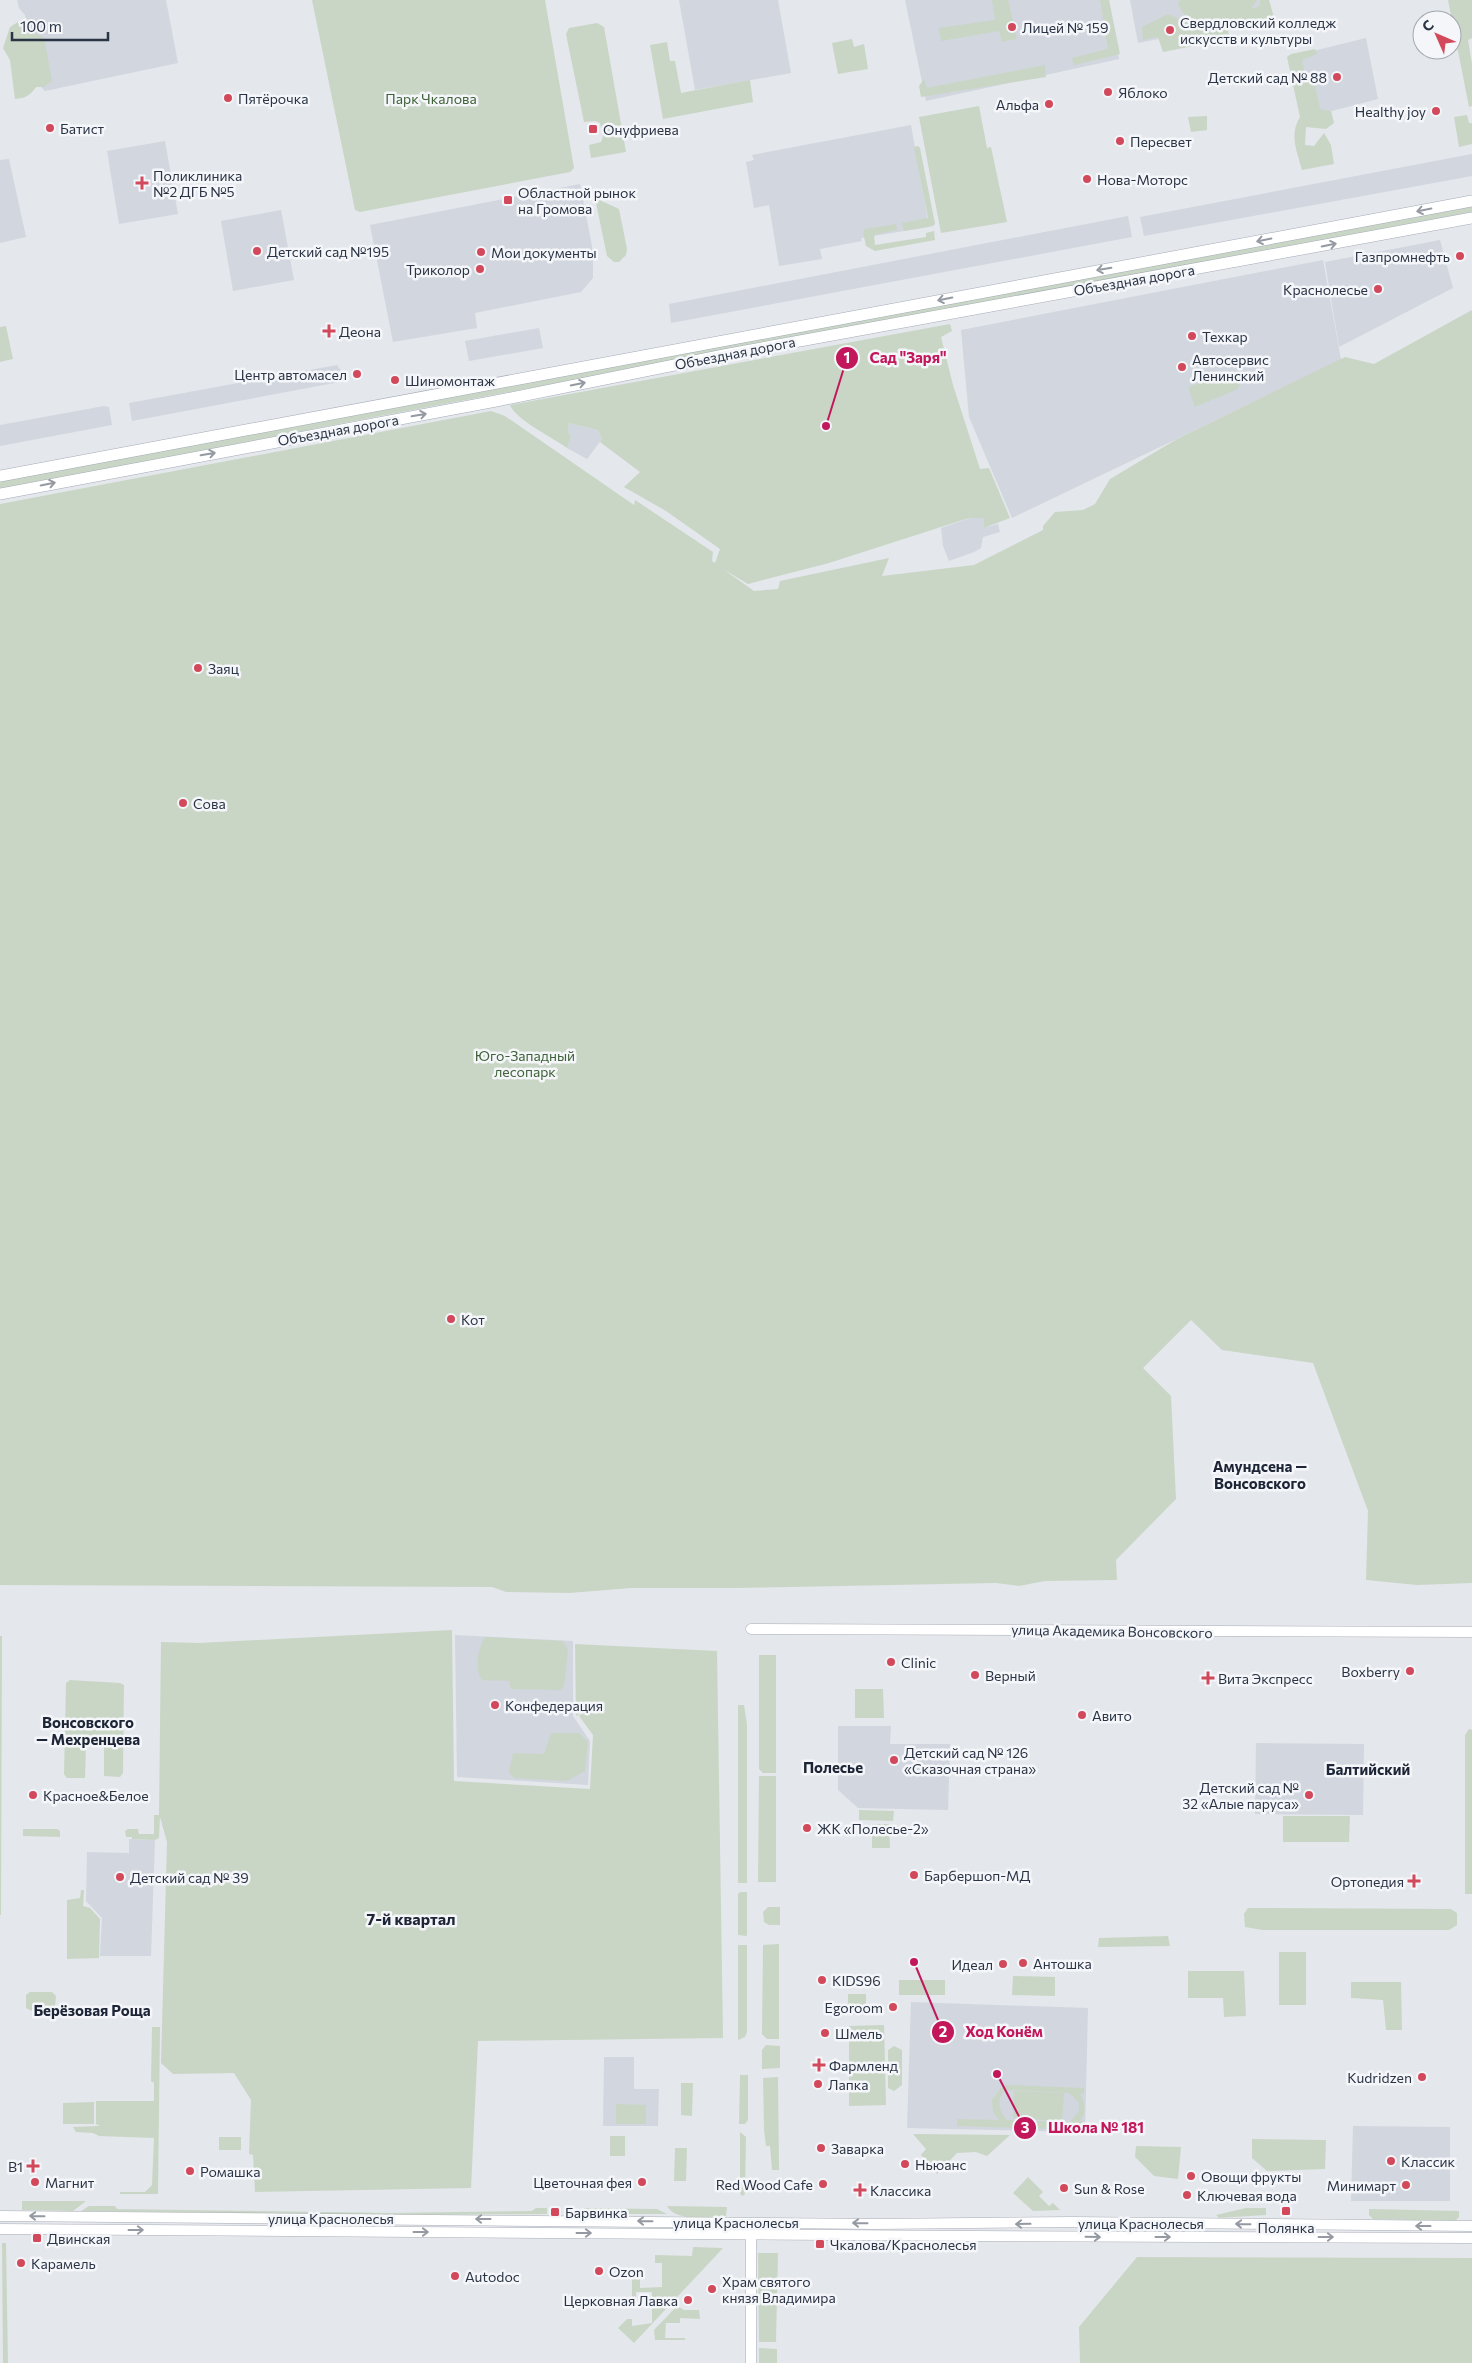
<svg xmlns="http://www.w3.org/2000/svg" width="1472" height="2363" font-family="Commissioner,sans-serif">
  <rect width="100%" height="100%" fill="#e4e7ec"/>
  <g fill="#d2d6de">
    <path d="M17,0h149l12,63 -133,28 -8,-8 -12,-68 -6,-7z"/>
    <path d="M679,0h99l13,73 -96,17z"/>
    <path d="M905,0h204l10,59 -193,42z"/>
    <path d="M1130,0h136l4,17 -132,26z"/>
    <path d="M1366,38l12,61 -69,18 -12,-62z"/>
    <path d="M911,125l18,102 -68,11 1,3 -42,8 2,10 -43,7 -10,-61 -15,3 -8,-46 8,-2 -2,-5z"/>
    <path d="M165,141l13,73 -59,10 -12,-73z"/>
    <path d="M1472,154v22l-328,60 -4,-19z"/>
    <path d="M9,159l17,78 -26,6v-83z"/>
    <path d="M580,184l13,67v27l-12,14 -106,21 2,15 -84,14 -23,-117z"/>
    <path d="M281,210l13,70 -61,11 -12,-70z"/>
    <path d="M1128,216l4,21 -461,86 -2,-19z"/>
    <path d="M1440,240l13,48 -114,59 -14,-85z"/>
    <path d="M1323,260l18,100 -329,158 -43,-101 -8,-87z"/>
    <path d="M539,328l4,20 -74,13 -4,-20z"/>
    <path d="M337,365l7,10 1,6 -213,40 -3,-18z"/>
    <path d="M104,406l5,1 3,18 -112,21v-21z"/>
    <path d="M569,423l29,7 4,9 -15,20 -20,-11 4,-11 -3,-6z"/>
    <path d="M970,518h13l1,10 14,-4 2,8 -17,5 -2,11 -7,4 -25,9 -6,-15 -2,-18z"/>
    <path d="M455,1635l118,6v75l17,25 -2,44 -131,-8z"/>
    <path d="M838,1726h53l-1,18h60l-2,66 -90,-2 -20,-18z"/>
    <path d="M1256,1743l108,1 -1,71 -108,-1z"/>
    <path d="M129,1839l26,1 -4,116h-51l2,-38 -16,-17 1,-49 42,1z"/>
    <path d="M911,2002l177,6 -3,124 -178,-4z"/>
    <path d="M604,2057h30v32h25l-1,37h-55z"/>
    <path d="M1353,2126l97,1v74h-99z"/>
  </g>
  <g fill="#c9d6c5" fill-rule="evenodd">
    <path d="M312,0h233l29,168 -4,4 -210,40 -5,-2z"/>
    <path d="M992,0h16l9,39 -15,3 -3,-11 -58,10 -2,-13 56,-8z"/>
    <path d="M1100,0h9l11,54 -46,11 -2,-7 36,-9z"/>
    <path d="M1180,0h77l-6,9 9,-3v-6h9l5,17 -46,9 1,13 -66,13 -5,-15 -15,3 -1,-13 26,-13 20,9 7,-2c-8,-4 -13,-7 -17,-18z"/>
    <path d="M1448,0h24v38l-4,2 4,24v42l-3,1z"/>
    <path d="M18,22l6,4 2,4 18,7 8,44 -8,6h-8c-6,9 -11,11 -21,12l-5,-39 -7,-12 7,-21z"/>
    <path d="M597,23l7,4 22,125 -35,6 -2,-13 12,-3 2,-5 -3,-14 -5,-2 -11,1 -18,-88 3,-6z"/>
    <path d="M852,39l2,8 10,-3 4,25 -30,5 -6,-31z"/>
    <path d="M667,42l3,19h5l6,32 69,-13 3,22 -90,17 -13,-74z"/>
    <path d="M1315,49l2,5 -15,6 3,16 12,-3 4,12h-6l5,24 11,2 3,12 -8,6 -20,-2 -1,18 9,1 10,-13 7,12 3,19 -32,6c-5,-19 -13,-35 -2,-53l-13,-60 4,-3z"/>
    <path d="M1045,65l1,12 -125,20 -2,-11 5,-7 3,9z"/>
    <path d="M979,106l8,42 4,-1 16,75 -66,11 -22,-116z"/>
    <path d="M1467,115l2,8h3v21l-13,3 -5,-30z"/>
    <path d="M1207,116v14l-16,2 -3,-15z"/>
    <path d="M918,146l2,2 15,76 -2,2 -29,5 -2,-8 26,-5 -14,-71z"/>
    <path d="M595,198l24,11 8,40 -1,6 -7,7h-5l-7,-6z"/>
    <path d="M1472,206v6l-1097,205 -375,73v-9z"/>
    <path d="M896,224l1,6 -23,5 1,10 51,-8v-4l8,-2 1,9 -60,11 -9,-5 -3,-14 2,-3z"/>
    <path d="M1472,310v1273l-55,2 -51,-5 2,-69 -55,-148 -91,-13 -31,-30 -48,48 28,28 5,103 -60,61 1,20 -72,1 -26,5 -23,-3 -260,5h-105l-62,5 -63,-1 -14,-5 -492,-2v-1081l491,-93 14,5 129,89 1,-5 78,52 -1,9 3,2 5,-14 -54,-38 -42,-24 16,-15 -40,-30 2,-3 -4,-9 -29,-7 -1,8 3,6 -4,11c-15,-11 -51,-28 -57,-43l440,-81 2,7 -11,6 12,48 27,84 9,-1 21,50 -26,10 -1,-10h-14l-140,45 -81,21 -25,-15 31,22 24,-2 2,-8 109,-23 -7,18 92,-11 69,-35v-4l12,-14 28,-2 12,-6 15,-25 67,-40 168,-82 29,7z"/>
    <path d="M6,326l7,33 -13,3v-35z"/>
    <path d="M1235,379l5,4 -2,6 -43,18 -7,-20 15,-5z"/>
    <path d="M452,1630l2,151 136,8 3,-54 -14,-19 7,-5 -10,5 -1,-72 142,7 6,387 -245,3 -7,147 -216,4 -2,-37 -4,-1 2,-54 -17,-27 -61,1 -12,-11 6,-221 -7,-25 -1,21 -4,2 -23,-1v-2h-6l-1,-6 3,-2h10l1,5h15v-19h5l2,-173 38,1z"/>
    <path d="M0,1636h2l-1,279h-1z"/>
    <path d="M485,1637l78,4 5,9 -4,36 -3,4 -50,-1 -2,-8 -27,-1c-8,-12 -4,-31 3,-43z"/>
    <path d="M759,1655h17v118h-13l-4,-4z"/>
    <path d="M70,1680l50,3 4,2 -1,88 -3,4 -16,-1v-32l-18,1 -1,33h-18l-3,-4 2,-91z"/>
    <path d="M855,1689h28l1,29h-29z"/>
    <path d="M738,1705h6l3,20v158h-9z"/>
    <path d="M1469,1729l3,1v164h-7v-159z"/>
    <path d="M551,1733h28l9,9 -3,29 -18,10 -53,-3 -5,-6 4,-19 31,1z"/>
    <path d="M759,1776h17v106h-18z"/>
    <path d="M859,1810l35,1 -1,10 -34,-1z"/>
    <path d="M1283,1816h67l-1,26h-66z"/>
    <path d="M872,1824h17l1,24h-18z"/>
    <path d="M23,1829h34l3,2v6l-37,-1z"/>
    <path d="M81,1890h3l-1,16 7,2 10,11 -1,39 -32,1v-59l13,-2z"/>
    <path d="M740,1892h7v44l-9,-1v-41z"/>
    <path d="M768,1907h12v18h-11l-5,-3 -1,-10z"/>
    <path d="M1248,1908l203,1 6,4v12l-8,5h-187l-17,-3 -1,-13z"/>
    <path d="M1168,1936l2,10 -72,1 1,-9z"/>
    <path d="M779,1944v95h-12l-5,-5 1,-89z"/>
    <path d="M738,1945h9v87l-2,5 -7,3z"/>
    <rect x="1279" y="1952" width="27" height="53"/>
    <path d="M1188,1971h56l2,45 -22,1 -1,-19h-35z"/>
    <path d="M1013,1976l42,1v19l-43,-1z"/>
    <rect x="899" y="1980" width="46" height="15"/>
    <path d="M1351,1982h50l1,48h-16l-3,-30 -32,-2z"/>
    <path d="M30,1992h22l4,4 -1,11 -3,4h-20l-6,-3v-13z"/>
    <path d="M848,1994h18v20l-18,1z"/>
    <path d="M884,2025l2,80 -37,1v-80z"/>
    <path d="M152,2027h8l-2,167h-38v-2h25l7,-7 2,-47 -55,-2 -6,-3 -17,-1 -3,-5 27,-1 -4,-2v-23h58v-18l-3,-2z"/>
    <path d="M766,2045l14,1v22l-18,1v-19z"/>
    <path d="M894,2046l8,4v35l-8,6 -6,-3v-38z"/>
    <path d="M740,2075h8v45l-3,4h-6z"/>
    <path d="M778,2077l1,93h-7l-2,-24h-4l-2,-16 -1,-52z"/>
    <path d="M681,2083h12l-1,33 -11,-1z"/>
    <path d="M1007,2085l77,3v5l-4,1c6,10 6,17 0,27l3,1v8l-126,-4v-7l42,1 -6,-8 -1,-12 9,-12zM1012,2090l57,3 10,9v9l-9,11 -63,-2c-8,-10 -11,-18 -3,-29z"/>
    <path d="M1014,2091l50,2 -2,28 -49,-3z"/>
    <path d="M94,2102v22h-31v-21z"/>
    <path d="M616,2104l30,1v19h-30z"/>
    <path d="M740,2132l6,5 -1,57 -3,2 -2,-3z"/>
    <path d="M913,2134l97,1 -23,21 -11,-4 -19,1 -20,21 -16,-19 5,-6z"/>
    <rect x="610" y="2136" width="15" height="20"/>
    <rect x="219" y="2137" width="22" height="13"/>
    <path d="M1252,2139l74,1 -1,29 -58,2 -15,-13z"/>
    <path d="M1136,2146l45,1 -3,32 -24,-3 -19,-19z"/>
    <path d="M675,2148h12l-1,33h-12z"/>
    <path d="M1028,2177l15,15 -4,4 10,10 4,-3 7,7 -27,1 -20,-18z"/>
    <path d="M22,2201h64l-13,10 -51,-1z"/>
    <path d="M89,2206h26l2,3 274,4 141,-2 4,-3h11v6l-156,1 -310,-4z"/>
    <path d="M667,2206l60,1 -1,9c-17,0 -49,7 -59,-10z"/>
    <path d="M584,2208l73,1 10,5h-70l-13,-3z"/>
    <path d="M1246,2208h20v7l-47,3 -3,-3z"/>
    <path d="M1369,2209l90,2v6l-4,4 -82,-2 -4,-4z"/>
    <path d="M2,2243h4l2,120h-5z"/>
    <path d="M693,2247l30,1 -89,95 -16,-15 9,-9h5v7l20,-3v-31h-16v5h-4v-18h8v9l22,-1v-24h-7v-8l37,1z"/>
    <path d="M758,2253h20l-2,89h-17z"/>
    <path d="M1137,2257l335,1v105h-392l-1,-36z"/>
    <path d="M677,2306l7,4h15l1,9 -20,-1v5h-14l-1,15h20v2h-30l-1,-10z"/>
    <path d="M759,2348l18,1v14h-18z"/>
  </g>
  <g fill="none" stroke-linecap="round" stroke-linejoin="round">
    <g stroke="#a9aeb7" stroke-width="11">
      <g id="secondary">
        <path d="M751,1629l721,3"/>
        <path d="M0,2216l877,8 194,-2 401,4"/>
        <path d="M0,2229l976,7 496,2"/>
        <path d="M751,2229v134"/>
      </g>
    </g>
    <g stroke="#a3abb8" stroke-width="12">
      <g id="primary">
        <path d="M0,476l1472,-275"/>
        <path d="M0,494l496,-93 233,-47 743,-136"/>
      </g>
    </g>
    <use href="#secondary" stroke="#fff" stroke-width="10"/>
    <use href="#primary" stroke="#fff" stroke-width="11"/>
  </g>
  <defs><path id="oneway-shaft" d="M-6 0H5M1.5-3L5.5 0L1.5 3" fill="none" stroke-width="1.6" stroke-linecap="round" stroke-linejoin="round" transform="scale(1.25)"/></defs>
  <g stroke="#959aa2">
    <use href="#oneway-shaft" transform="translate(1424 210) rotate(169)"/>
    <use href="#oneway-shaft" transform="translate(1264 240) rotate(169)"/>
    <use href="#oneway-shaft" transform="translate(1329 245) rotate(-11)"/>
    <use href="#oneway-shaft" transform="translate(1104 269) rotate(170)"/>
    <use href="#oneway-shaft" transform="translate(945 299) rotate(169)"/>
    <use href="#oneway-shaft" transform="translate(578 384) rotate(-11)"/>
    <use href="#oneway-shaft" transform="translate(419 415) rotate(-10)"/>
    <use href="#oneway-shaft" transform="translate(208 454) rotate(-10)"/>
    <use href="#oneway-shaft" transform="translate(48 484) rotate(-11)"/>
    <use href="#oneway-shaft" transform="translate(37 2216) rotate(-179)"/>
    <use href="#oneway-shaft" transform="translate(483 2219) rotate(-180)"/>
    <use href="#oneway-shaft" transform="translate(645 2221) rotate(-179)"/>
    <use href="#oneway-shaft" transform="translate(860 2223) rotate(-179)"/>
    <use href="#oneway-shaft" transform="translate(1023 2224) rotate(179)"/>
    <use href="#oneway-shaft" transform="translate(1243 2224) rotate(-179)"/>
    <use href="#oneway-shaft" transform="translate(1423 2226) rotate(-180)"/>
    <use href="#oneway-shaft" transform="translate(136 2230)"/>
    <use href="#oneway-shaft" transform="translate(421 2232)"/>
    <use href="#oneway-shaft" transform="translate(584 2233)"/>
    <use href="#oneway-shaft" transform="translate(1093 2237) rotate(1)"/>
    <use href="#oneway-shaft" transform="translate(1163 2237)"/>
    <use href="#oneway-shaft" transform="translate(1326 2237)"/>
  </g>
  <g fill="#d1495b" stroke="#f4f6f9" stroke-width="2">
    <circle cx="1012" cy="27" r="5"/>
    <circle cx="1170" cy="30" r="5"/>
    <circle cx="1337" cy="77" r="5"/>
    <circle cx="1108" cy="92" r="5"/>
    <circle cx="228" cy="98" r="5"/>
    <circle cx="1049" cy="104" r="5"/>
    <circle cx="1436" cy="111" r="5"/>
    <circle cx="50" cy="128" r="5"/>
    <rect x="588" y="124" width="10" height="10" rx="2.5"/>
    <circle cx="1120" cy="141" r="5"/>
    <circle cx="1087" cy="179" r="5"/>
    <path d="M139.5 175.5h5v5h5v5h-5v5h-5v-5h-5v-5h5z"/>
    <rect x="503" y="195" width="10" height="10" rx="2.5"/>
    <circle cx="257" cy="251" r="5"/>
    <circle cx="481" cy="252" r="5"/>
    <circle cx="1460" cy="256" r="5"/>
    <circle cx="480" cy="269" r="5"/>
    <circle cx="1378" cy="289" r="5"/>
    <path d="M326.5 323.5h5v5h5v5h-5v5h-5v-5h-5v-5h5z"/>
    <circle cx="1192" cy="336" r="5"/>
    <circle cx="1182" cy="367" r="5"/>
    <circle cx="357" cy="374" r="5"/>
    <circle cx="395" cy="380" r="5"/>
    <circle cx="198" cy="668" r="5"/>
    <circle cx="183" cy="803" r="5"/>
    <circle cx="451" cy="1319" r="5"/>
    <circle cx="891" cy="1662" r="5"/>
    <circle cx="1410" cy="1671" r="5"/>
    <circle cx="975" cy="1675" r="5"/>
    <path d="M1205.5 1670.5h5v5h5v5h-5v5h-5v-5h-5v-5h5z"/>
    <circle cx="495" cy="1705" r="5"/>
    <circle cx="1082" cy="1715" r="5"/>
    <circle cx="894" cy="1760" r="5"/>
    <circle cx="33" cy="1795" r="5"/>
    <circle cx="1309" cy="1795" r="5"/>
    <circle cx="807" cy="1828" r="5"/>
    <circle cx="914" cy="1875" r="5"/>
    <circle cx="120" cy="1877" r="5"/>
    <path d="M1411.5 1873.5h5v5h5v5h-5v5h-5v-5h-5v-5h5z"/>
    <circle cx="1023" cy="1963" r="5"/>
    <circle cx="1003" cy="1964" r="5"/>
    <circle cx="822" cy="1980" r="5"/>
    <circle cx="893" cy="2007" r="5"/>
    <circle cx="825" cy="2033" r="5"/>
    <path d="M816.5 2057.5h5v5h5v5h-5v5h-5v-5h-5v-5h5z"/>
    <circle cx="1422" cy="2077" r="5"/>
    <circle cx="818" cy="2084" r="5"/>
    <circle cx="821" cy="2148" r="5"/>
    <circle cx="1391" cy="2161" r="5"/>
    <circle cx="905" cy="2164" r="5"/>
    <path d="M30.5 2158.5h5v5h5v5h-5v5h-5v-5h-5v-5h5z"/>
    <circle cx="190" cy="2171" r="5"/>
    <circle cx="1191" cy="2176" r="5"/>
    <circle cx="35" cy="2182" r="5"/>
    <circle cx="642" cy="2182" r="5"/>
    <circle cx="823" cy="2184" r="5"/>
    <circle cx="1406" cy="2185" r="5"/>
    <circle cx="1064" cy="2188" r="5"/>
    <path d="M857.5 2182.5h5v5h5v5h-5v5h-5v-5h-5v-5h5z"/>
    <circle cx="1187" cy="2195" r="5"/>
    <rect x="1281" y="2206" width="10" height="10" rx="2.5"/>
    <rect x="550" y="2207" width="10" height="10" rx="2.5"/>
    <rect x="32" y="2233" width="10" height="10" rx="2.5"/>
    <rect x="815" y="2239" width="10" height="10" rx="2.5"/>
    <circle cx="21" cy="2263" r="5"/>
    <circle cx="599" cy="2271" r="5"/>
    <circle cx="455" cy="2276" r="5"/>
    <circle cx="712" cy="2289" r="5"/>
    <circle cx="688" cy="2300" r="5"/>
  </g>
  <g text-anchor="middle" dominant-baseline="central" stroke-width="5" stroke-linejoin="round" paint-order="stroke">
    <g font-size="14" fill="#2b3445" stroke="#f4f6f9" text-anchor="start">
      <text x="1180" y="22">Свердловский колледж<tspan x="1180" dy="16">искусств и культуры</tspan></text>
      <text x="1022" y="27">Лицей № 159</text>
      <text x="1327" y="77" text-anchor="end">Детский сад № 88</text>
      <text x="1118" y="92">Яблоко</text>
      <text x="238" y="98">Пятёрочка</text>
      <text x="1039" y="104" text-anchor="end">Альфа</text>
      <text x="1426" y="111" text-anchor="end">Healthy joy</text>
      <text x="60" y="128">Батист</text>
      <text x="603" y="129">Онуфриева</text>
      <text x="1130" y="141">Пересвет</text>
      <text x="153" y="175">Поликлиника<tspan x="153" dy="16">№2 ДГБ №5</tspan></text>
      <text x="1097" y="179">Нова-Моторс</text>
      <text x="518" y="192">Областной рынок<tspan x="518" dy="16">на Громова</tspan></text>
      <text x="267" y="251">Детский сад №195</text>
      <text x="491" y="252">Мои документы</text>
      <text x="1450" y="256" text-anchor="end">Газпромнефть</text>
      <text x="470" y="269" text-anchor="end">Триколор</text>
      <text x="1368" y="289" text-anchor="end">Краснолесье</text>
      <text x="339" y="331">Деона</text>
      <text x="1202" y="336">Техкар</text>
      <text x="1192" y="359">Автосервис<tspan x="1192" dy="16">Ленинский</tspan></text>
      <text x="347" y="374" text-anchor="end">Центр автомасел</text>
      <text x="405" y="380">Шиномонтаж</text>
      <text x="208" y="668">Заяц</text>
      <text x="193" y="803">Сова</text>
      <text x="461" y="1319">Кот</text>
      <text x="901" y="1662">Clinic</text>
      <text x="1400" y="1671" text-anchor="end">Boxberry</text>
      <text x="985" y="1675">Верный</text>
      <text x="1218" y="1678">Вита Экспресс</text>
      <text x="505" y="1705">Конфедерация</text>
      <text x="1092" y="1715">Авито</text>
      <text x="904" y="1752">Детский сад № 126<tspan x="904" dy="16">«Сказочная страна»</tspan></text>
      <text x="1299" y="1787" text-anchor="end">Детский сад №<tspan x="1299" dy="16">32 «Алые паруса»</tspan></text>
      <text x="43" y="1795">Красное&amp;Белое</text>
      <text x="817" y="1828">ЖК «Полесье-2»</text>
      <text x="924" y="1875">Барбершоп-МД</text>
      <text x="130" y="1877">Детский сад № 39</text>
      <text x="1404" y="1881" text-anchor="end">Ортопедия</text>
      <text x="1033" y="1963">Антошка</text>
      <text x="993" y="1964" text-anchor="end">Идеал</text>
      <text x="832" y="1980">KIDS96</text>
      <text x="883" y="2007" text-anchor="end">Egoroom</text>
      <text x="835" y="2033">Шмель</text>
      <text x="829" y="2065">Фармленд</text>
      <text x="1412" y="2077" text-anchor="end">Kudridzen</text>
      <text x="828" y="2084">Лапка</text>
      <text x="831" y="2148">Заварка</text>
      <text x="1401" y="2161">Классик</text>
      <text x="915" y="2164">Ньюанс</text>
      <text x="23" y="2166" text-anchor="end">B1</text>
      <text x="200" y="2171">Ромашка</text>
      <text x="1201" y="2176">Овощи фрукты</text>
      <text x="45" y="2182">Магнит</text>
      <text x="632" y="2182" text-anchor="end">Цветочная фея</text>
      <text x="813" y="2184" text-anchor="end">Red Wood Cafe</text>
      <text x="1396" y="2185" text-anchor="end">Минимарт</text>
      <text x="1074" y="2188">Sun &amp; Rose</text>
      <text x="870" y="2190">Классика</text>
      <text x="1197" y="2195">Ключевая вода</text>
      <text x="565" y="2212">Барвинка</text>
      <text x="1286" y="2227" text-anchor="middle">Полянка</text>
      <text x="47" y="2238">Двинская</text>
      <text x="830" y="2244">Чкалова/Краснолесья</text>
      <text x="31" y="2263">Карамель</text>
      <text x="609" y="2271">Ozon</text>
      <text x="465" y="2276">Autodoc</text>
      <text x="722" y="2281">Храм святого<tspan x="722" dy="16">князя Владимира</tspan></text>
      <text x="678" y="2300" text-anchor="end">Церковная Лавка</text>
    </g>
    <g font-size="14" fill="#3f6138" stroke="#f4f6f9">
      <text x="431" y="98">Парк Чкалова</text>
      <text x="525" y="1055">Юго-Западный<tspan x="525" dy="16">лесопарк</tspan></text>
    </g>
    <g font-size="14" fill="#2b3445" stroke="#f4f6f9">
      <text transform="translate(1134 280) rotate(-10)">Объездная дорога</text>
      <text transform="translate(735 353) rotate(-11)">Объездная дорога</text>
      <text transform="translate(338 430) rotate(-10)">Объездная дорога</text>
      <text transform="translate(1112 1631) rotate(1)">улица Академика Вонсовского</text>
      <text x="331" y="2218">улица Краснолесья</text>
      <text x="736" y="2222">улица Краснолесья</text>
      <text x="1141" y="2223">улица Краснолесья</text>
    </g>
    <g font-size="15" font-weight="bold" fill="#1d2536" stroke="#f4f6f9">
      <text x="1260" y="1466">Амундсена —<tspan x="1260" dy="17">Вонсовского</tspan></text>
      <text x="88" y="1722">Вонсовского<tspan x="88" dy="17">— Мехренцева</tspan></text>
      <text x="833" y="1767">Полесье</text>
      <text x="1368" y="1769">Балтийский</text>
      <text x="92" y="2010">Берёзовая Роща</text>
    </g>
    <g font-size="16" font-weight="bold" fill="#1d2536" stroke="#f4f6f9">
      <text x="411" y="1918">7-й квартал</text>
    </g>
  </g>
  <path fill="none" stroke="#c2185b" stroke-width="2" d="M826 426L847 358M914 1962L943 2032M997 2074L1025 2128"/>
  <g fill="#c2185b" stroke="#f4f6f9" stroke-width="2">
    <circle cx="826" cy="426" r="5"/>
    <circle cx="914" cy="1962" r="5"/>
    <circle cx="997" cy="2074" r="5"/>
    <circle cx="847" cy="358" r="12"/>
    <circle cx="943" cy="2032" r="12"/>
    <circle cx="1025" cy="2128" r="12"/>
  </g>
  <g font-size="15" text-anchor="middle" font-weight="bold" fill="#fff">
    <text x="847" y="363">1</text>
    <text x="943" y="2037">2</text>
    <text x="1025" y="2133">3</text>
  </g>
  <g font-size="15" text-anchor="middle" font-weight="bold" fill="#c2185b" stroke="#f4f6f9" stroke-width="5" stroke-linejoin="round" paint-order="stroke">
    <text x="908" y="363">Сад "Заря"</text>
    <text x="1004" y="2037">Ход Конём</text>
    <text x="1096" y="2133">Школа № 181</text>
  </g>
  <g transform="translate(1437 35) rotate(315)"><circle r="24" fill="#f4f6f9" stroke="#a4a8b1"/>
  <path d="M0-4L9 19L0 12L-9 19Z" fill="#d1495b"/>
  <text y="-8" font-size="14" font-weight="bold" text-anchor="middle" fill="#2b3445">С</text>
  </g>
  <path d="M12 32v8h96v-8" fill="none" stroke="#2b3445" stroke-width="2.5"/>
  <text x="20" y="32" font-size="15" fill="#2b3445" stroke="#f4f6f9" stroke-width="4" paint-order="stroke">100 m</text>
</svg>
